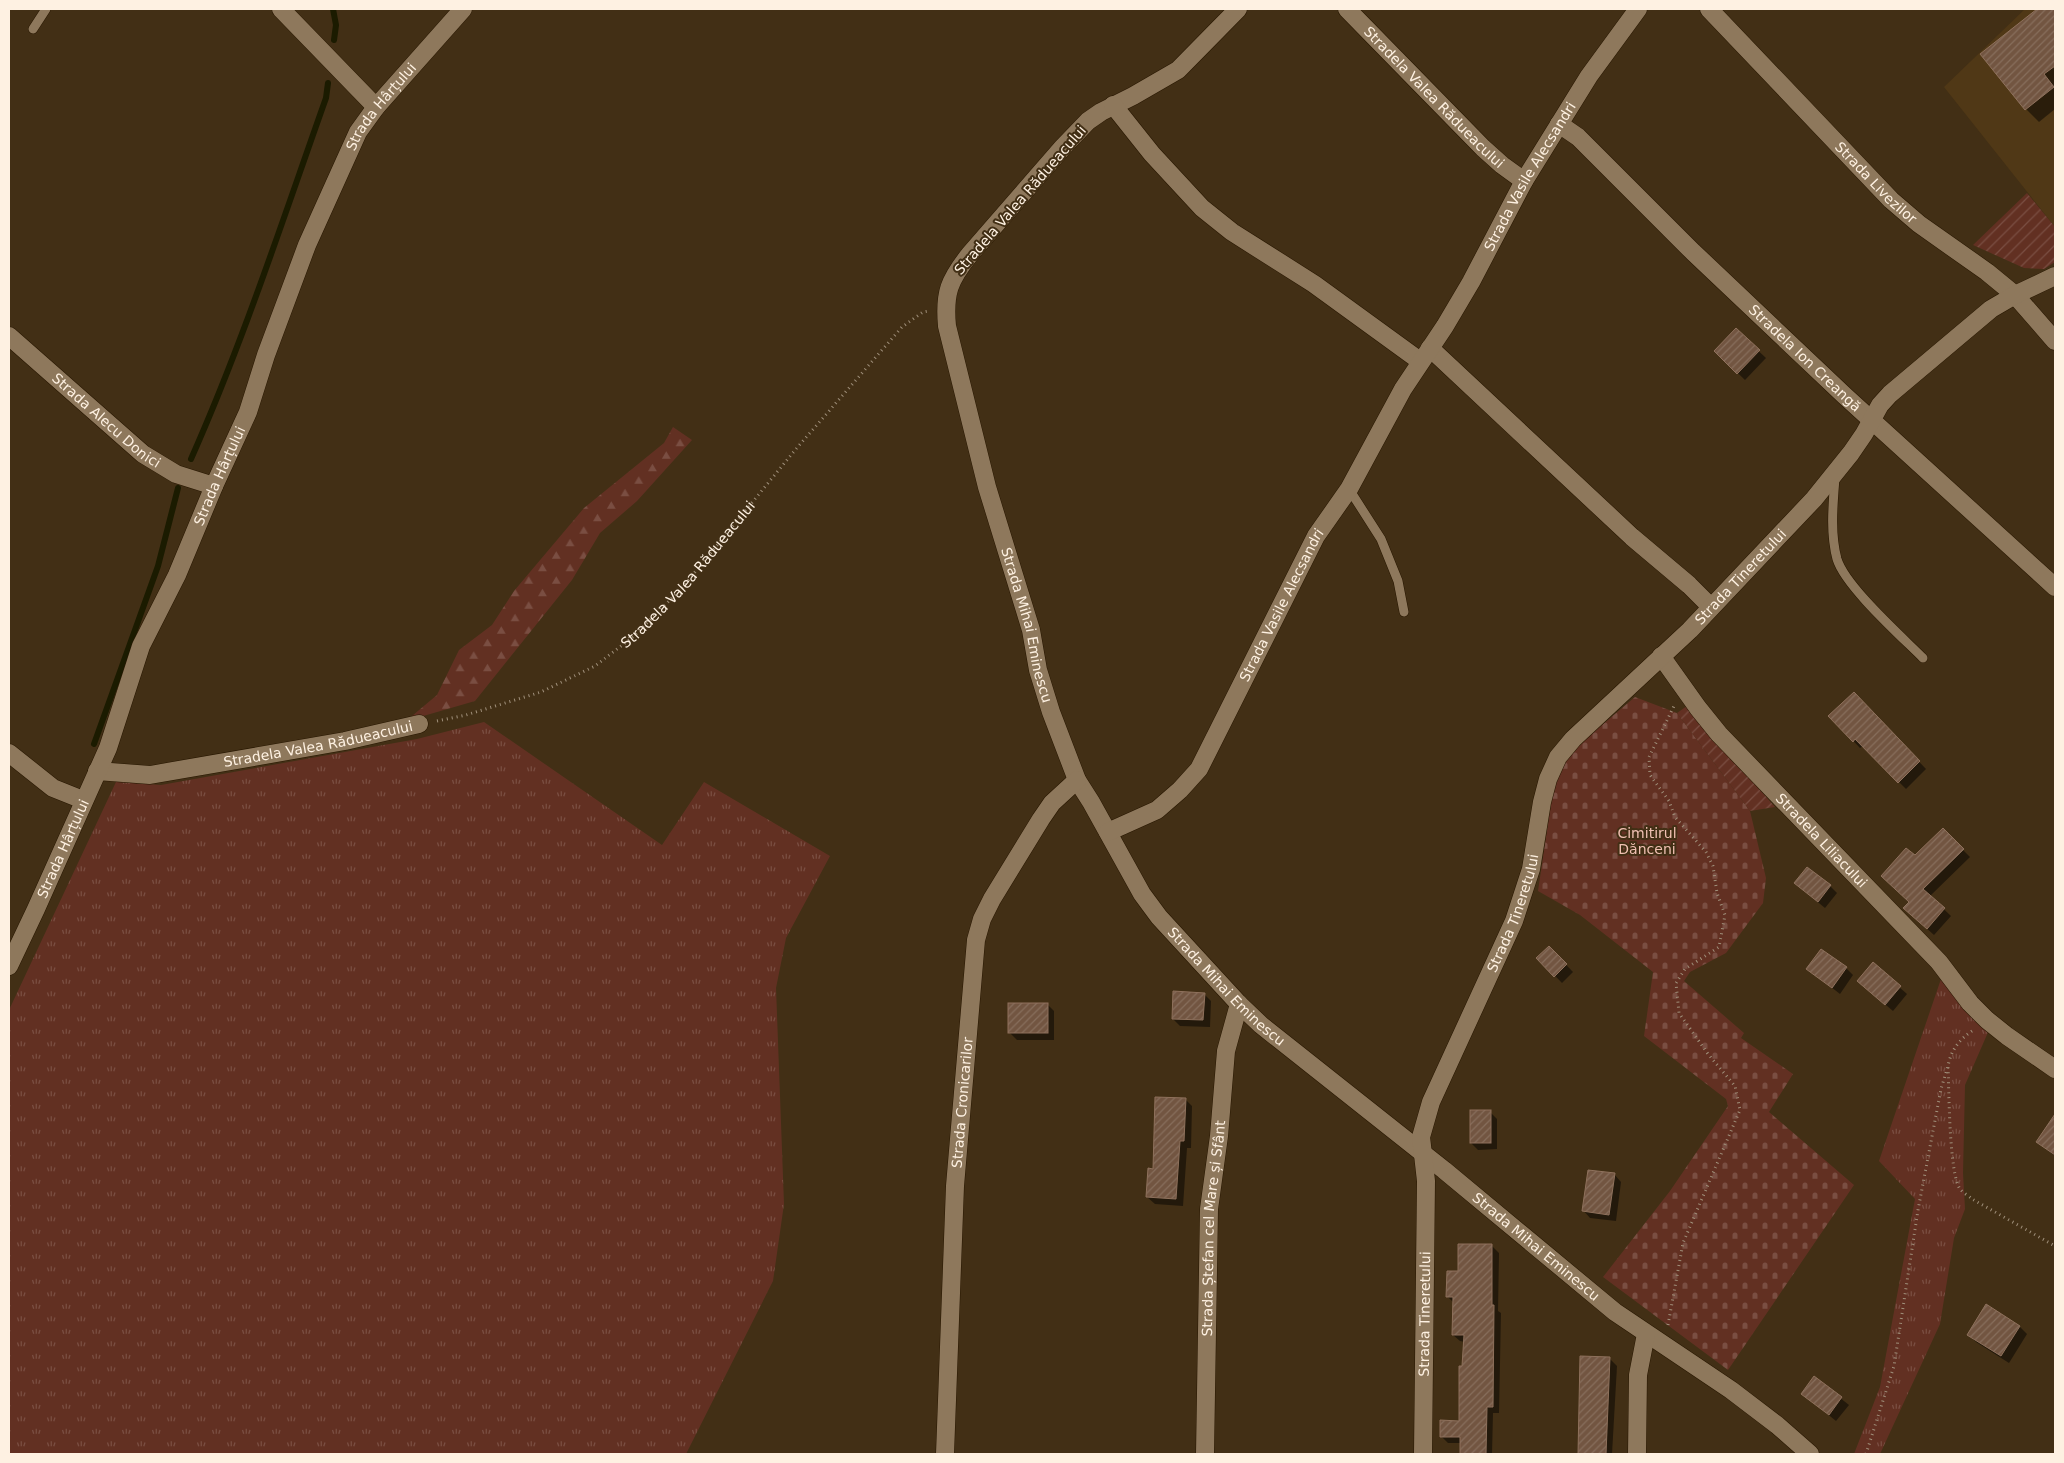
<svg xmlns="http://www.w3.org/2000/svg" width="2064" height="1463" font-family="'DejaVu Sans',sans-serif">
  <defs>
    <pattern id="grass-tufts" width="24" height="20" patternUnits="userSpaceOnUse" patternTransform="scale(1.25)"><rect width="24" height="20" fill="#623022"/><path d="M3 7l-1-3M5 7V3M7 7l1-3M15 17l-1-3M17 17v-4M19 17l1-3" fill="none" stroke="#7a4e42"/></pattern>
    <pattern id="forest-firs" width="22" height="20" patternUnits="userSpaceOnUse" patternTransform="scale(1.25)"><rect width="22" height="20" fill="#623022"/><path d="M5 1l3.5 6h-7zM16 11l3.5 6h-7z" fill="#7a4e42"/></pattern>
    <pattern id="cemetery-stones" width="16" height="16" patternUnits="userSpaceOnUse" patternTransform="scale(1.25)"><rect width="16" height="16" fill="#623022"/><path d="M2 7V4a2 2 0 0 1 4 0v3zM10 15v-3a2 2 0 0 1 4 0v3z" fill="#7a4e42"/></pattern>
    <pattern id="garden-furrows" width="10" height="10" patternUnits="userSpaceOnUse" patternTransform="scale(1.25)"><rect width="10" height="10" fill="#623022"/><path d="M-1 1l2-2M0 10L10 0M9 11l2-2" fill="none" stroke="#7a4e42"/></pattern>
    <pattern id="building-hatch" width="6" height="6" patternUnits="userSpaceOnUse" patternTransform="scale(1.25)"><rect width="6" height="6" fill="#725541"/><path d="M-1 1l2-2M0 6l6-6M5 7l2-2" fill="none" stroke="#876e5c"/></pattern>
  </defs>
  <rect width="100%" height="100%" fill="#422f15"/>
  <path fill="#503816" d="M2025,9h30v218l-111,-140z"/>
  <g fill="url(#grass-tufts)">
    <path d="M484,722l178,123 42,-63 126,74 -44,82 -10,50 8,216 -11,77 -87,173h-677v-444l107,-228 45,3 256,-46z"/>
    <path d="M1941,979l48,51 -24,55 -2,88 2,36 -11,29 -14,86 -60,130h-26l26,-67 35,-188 -36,-38z"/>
  </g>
  <path fill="url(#forest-firs)" d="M673,427l19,13 -55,61 -37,32 -28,47 -97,121 -69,20 31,-26 22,-45 33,-25 22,-34 70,-83 80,-65z"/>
  <path fill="url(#cemetery-stones)" d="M1635,697l42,16 73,98 16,67 -3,25 -37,50 -36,19 -6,9 60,52 -3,5 52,36 -24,38 85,73 -126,185 -125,-93 67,-86 58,-85 -2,-7 -82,-63 9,-64 -73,-57 -42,-24 17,-114 21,-30z"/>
  <g fill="url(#garden-furrows)">
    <path d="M2027,193l28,34v35l-11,7 -20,-1 -51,-23z"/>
    <path d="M1687,706l88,101 -25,4 -73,-98z"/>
  </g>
  <g fill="#0007">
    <path d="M2039,9h16v100l-16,13 -13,-13 -44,-55z"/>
    <path d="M1736,330l30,28 -21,22 -30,-29z"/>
    <path d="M1854,694l72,75 -20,20 -43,-43 -3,2 -30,-32z"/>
    <path d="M1943,830l27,27 -40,39 21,20 -17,19 -22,-20 -2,-13 5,-45z"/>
    <path d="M1830,886l7,7 -12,15 -22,-18z"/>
    <path d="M1549,947l24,25 -11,11 -24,-25z"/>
    <path d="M1873,964l34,30 -14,17 -27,-23z"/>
    <path d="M1846,968l7,7 -13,19 -32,-25z"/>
    <path d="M1204,994l7,7 -1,26 -30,-1 -7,-7z"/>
    <path d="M1047,1004l7,7v29h-37l-7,-7z"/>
    <path d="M1185,1099l7,7 -1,42h-4l-4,58 -28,-2 -8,-7 8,-27z"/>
    <path d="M1490,1112l7,7v30l-19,1 -7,-7z"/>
    <path d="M2053,1119l2,1v36l-17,-14z"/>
    <path d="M1614,1174l7,8 -5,39 -26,-3 -7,-8z"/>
    <path d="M1492,1246l7,7 -1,58 3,2 -2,100h-6l-1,41h-31v-11h-13l-7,-7 19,-14 5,-80 -5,-1 -7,-6 1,-32 -6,-6 11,-25z"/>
    <path d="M1987,1306l33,21 7,7 -18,29 -33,-21 -7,-7z"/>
    <path d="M1582,1357l27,1 8,8 -5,88h-33z"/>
    <path d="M1815,1378l34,27 -13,16 -33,-27z"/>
  </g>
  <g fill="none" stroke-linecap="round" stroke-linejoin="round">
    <g stroke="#1b1b00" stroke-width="6">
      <path d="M333,9l3,16 -2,15"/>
      <path d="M191,459c52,-117 92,-240 135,-361l2,-15"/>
      <path d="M94,744l64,-178 20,-78"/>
    </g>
  </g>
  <g fill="url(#building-hatch)" stroke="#8f715c">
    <path d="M2037,9h18v57l-11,8 10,13 -29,23 -45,-56z"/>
    <path d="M1736,328l24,22 -23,24 -23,-23z"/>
    <path d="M1854,692l66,69 -22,22 -43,-44 -2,3 -25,-26z"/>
    <path d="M1943,828l21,21 -41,40 22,19 -18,21 -24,-21 6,-6 -28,-26 25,-28 9,7z"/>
    <path d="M1807,867l24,18 -13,17 -24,-19z"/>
    <path d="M1549,946l18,18 -13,13 -18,-19z"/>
    <path d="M1821,949l26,18 -15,21 -26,-19z"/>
    <path d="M1873,962l28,24 -16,19 -28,-24z"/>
    <path d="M1173,991l32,2 -2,27 -31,-1z"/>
    <rect x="1008" y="1003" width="40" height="30"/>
    <path d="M1155,1097l31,1 -2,43h-4l-4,58 -30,-2 2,-29 5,1z"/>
    <rect x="1470" y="1110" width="21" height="33"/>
    <path d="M2055,1114v41l-19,-13z"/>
    <path d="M1588,1170l27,3 -6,42 -27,-4z"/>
    <path d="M1458,1244h34v61h2l-1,102h-6l-1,47h-26v-17h-20v-17l19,1v-55h3l2,-31h-12l1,-38h-7l1,-26h11z"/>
    <path d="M1986,1304l34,22 -19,30 -34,-21z"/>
    <path d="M1580,1356l30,1 -4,97h-28z"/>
    <path d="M1814,1376l28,21 -13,18 -28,-21z"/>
  </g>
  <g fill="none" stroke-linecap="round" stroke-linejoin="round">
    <g stroke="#281700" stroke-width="10">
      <g id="lane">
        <path d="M33,29l13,-20"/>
        <path d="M1835,478c-2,26 -5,55 2,81 8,27 64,77 86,99"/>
        <path d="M1349,489l32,50 17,42 6,31"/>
      </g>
    </g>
    <g stroke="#281700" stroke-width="19">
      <g id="street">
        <path d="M281,9l95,98"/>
        <path id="s2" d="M1238,9l-60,61 -45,26 -32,16 -13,9 -25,26 -93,107c-21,26 -26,39 -23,72l40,161 44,143 7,40 13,42 26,68 14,22 51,92 17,23 80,87 22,21 183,145 171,142 116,78 46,35 33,29"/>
        <path id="s3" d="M1347,9l136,139 19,17 22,16"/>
        <path id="s4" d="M1709,9l182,191 28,24 68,48 28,23 40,46"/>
        <path d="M1113,105l39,49 50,54 30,24 82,52 106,77"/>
        <path id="s5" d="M1559,124l19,13 115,115 152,144 210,191"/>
        <path id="s6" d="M9,336l134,118 33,20 38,12"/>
        <path d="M1430,348l202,189 57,48 22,22"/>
        <path id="s7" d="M1661,656l37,52 21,26 220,228 31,41 17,17 20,16 48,33"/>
        <path d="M9,753l44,35 30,12"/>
        <path id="s8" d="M97,771l53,4 195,-34 74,-17"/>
        <path id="s9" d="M1108,832l49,-22 23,-20 19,-21 117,-233 33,-47 54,-100 42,-63 26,-44 53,-101 65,-105 49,-67"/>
        <path id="s10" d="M9,966l27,-57 72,-161 33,-102 36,-71 37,-89 34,-74 18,-57 41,-110 51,-113 18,-25 87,-98"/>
        <path id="s11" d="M945,1454l10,-268 21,-246 6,-21 10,-20 49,-80 11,-16 25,-23"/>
        <path id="s12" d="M1205,1454l4,-245 10,-73 7,-85 13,-47"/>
        <path id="s13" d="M1423,1454l3,-273 -5,-44 10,-35 83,-181 17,-52 11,-67 6,-23 10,-22 15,-18 117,-109 124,-131 37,-46 13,-19 16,-29 10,-11 101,-85 24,-14 40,-19"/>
        <path d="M1637,1454l1,-79 8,-41"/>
      </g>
    </g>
    <g stroke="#a0907b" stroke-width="3" stroke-dasharray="1 4" stroke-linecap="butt">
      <path id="s1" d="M437,721l29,-6 75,-23 54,-26 39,-30 48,-48 114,-139 106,-122 21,-15 6,-1"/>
      <path d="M1972,1031c-13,9 -21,19 -24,35 1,23 1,107 12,123 3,4 9,7 12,10l83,47"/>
      <path d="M1668,1325l15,-82 57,-133 -5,-24 -27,-32 -29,-41 -3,-30 9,-14 34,-22 6,-32 -8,-22 -4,-27 -7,-14 -31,-35 -6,-16 -19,-26 -1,-18 25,-51"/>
      <path d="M1866,1454l28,-88 24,-156 23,-121 7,-23"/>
    </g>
    <use href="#lane" stroke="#8e785c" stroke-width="9"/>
    <use href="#street" stroke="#8e785c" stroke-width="18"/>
  </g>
  <g text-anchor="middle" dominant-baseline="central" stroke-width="4" stroke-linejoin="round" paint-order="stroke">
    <g font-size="14" fill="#fef1e2" stroke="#422f15">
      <text stroke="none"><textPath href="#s3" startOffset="124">Stradela Valea Rădueacului</textPath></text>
      <text stroke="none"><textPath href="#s10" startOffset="939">Strada Hârțului</textPath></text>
      <text stroke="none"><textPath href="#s9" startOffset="792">Strada Vasile Alecsandri</textPath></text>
      <text stroke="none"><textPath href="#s4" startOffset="241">Strada Livezilor</textPath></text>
      <text transform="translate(1020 200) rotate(-49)">Stradela Valea Rădueacului</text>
      <text stroke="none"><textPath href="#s5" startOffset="340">Stradela Ion Creangă</textPath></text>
      <text stroke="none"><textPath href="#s6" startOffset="129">Strada Alecu Donici</textPath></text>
      <text stroke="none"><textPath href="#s10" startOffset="534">Strada Hârțului</textPath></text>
      <text stroke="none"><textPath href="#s1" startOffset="299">Stradela Valea Rădueacului</textPath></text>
      <text stroke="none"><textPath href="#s13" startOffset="980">Strada Tineretului</textPath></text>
      <text stroke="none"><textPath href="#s9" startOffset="296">Strada Vasile Alecsandri</textPath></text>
      <text stroke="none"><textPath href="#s2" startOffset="755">Strada Mihai Eminescu</textPath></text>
      <text stroke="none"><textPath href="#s8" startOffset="224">Stradela Valea Rădueacului</textPath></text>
      <text stroke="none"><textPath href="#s7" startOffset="245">Stradela Liliacului</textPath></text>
      <text stroke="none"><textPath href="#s10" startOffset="129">Strada Hârțului</textPath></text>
      <text stroke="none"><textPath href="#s13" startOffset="560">Strada Tineretului</textPath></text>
      <text stroke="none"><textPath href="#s2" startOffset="1175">Strada Mihai Eminescu</textPath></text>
      <text stroke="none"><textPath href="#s11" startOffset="352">Strada Cronicarilor</textPath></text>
      <text stroke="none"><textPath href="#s12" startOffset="226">Strada Ștefan cel Mare și Sfânt</textPath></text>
      <text stroke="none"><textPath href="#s2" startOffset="1580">Strada Mihai Eminescu</textPath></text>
      <text stroke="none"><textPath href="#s13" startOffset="140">Strada Tineretului</textPath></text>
    </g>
    <g font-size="14" fill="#f0c0b2" stroke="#422f15">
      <text x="1647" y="833">Cimitirul<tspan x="1647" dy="16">Dănceni</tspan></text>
    </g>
  </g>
  <rect width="2064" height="1463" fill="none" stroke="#fef1e2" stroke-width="20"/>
</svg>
